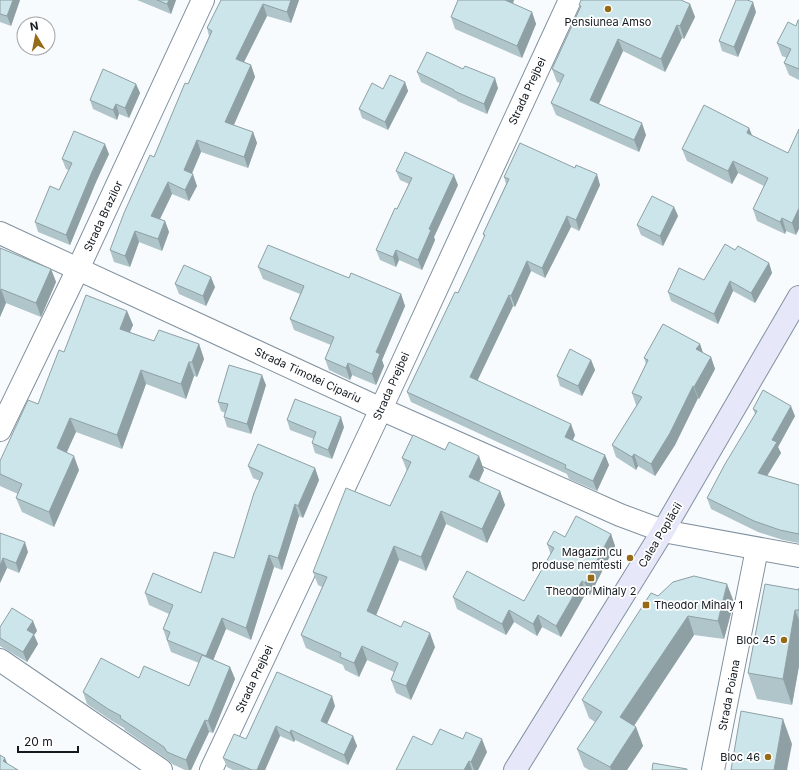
<svg xmlns="http://www.w3.org/2000/svg" width="799" height="770" font-family="Inter,sans-serif">
  <rect width="100%" height="100%" fill="#f8fbfe"/>
  <g fill="none" stroke-linecap="round" stroke-linejoin="round">
    <g stroke="#81919f" stroke-width="24">
      <g id="street">
        <path d="M0,233l381,176 239,106 43,16 136,25"/>
        <path d="M0,430l78,-161 125,-269"/>
        <path d="M0,660l161,110"/>
        <path d="M211,770l170,-361 189,-409"/>
        <path d="M713,770l44,-221"/>
      </g>
    </g>
    <g stroke="#81919f" stroke-width="24">
      <path id="secondary" d="M515,770l148,-239 136,-234"/>
    </g>
    <use href="#street" stroke="#fff" stroke-width="22"/>
    <use href="#secondary" stroke="#e6e8fa" stroke-width="22"/>
  </g>
  <g fill="#afc5c9">
    <path d="M0,0h20l-9,26 -11,-4z"/>
    <path d="M137,0h39l-5,14z"/>
    <path d="M221,0h78l-8,23 -24,-7 -23,46 7,3 4,12 -22,48 20,7 4,11 -9,25 -47,-16 -9,22 5,12 -8,15 -17,-7 -12,25 5,2 4,11 -7,19 -23,-9 -9,25 -16,-5 -4,-12 78,-166 21,-48 -2,-8z"/>
    <path d="M458,0h56l-1,4 19,8 4,12 -14,34 -67,-29 -4,-12z"/>
    <path d="M690,4l5,13 -11,22 -2,-1 -17,34 -42,-21 -24,53 47,31 -7,17 -83,-37 -5,-12 9,-20 -3,-1 -5,-13 28,-61 -1,-3z"/>
    <path d="M756,12l-18,45 -16,-6 -3,-10z"/>
    <path d="M799,20v60l-10,-5 -5,-12 3,-5 -5,-2 -5,-13 19,-17z"/>
    <path d="M417,72l81,16 -11,26 -30,-13v-1l-36,-18z"/>
    <path d="M405,82l3,9 -20,39 -26,-12 -3,-9 24,-20z"/>
    <path d="M136,84l4,9 -11,25 -10,-4 -2,6 -24,-11 -3,-9z"/>
    <path d="M749,128l3,8 36,17 8,82 -10,-4 -1,3 -28,-13 -4,-12 11,-23 -26,-13 -6,11 -45,-23 -5,-12z"/>
    <path d="M109,154l-13,28 -26,63 -32,-13 -3,-10 24,-32 10,-20 -3,-1 -4,-10z"/>
    <path d="M396,171l62,14 -24,52 1,3 -13,30 -23,-10 -3,7 -16,-7 -4,-10 21,-41 12,-25 -9,-4z"/>
    <path d="M504,177l96,8 -21,46 -8,-4 -26,51 -14,-7 -16,36 -2,-1 -36,75 98,54 -2,5 32,15 4,10 -12,26 -28,-12 -2,-5 -156,-72 -4,-10 51,-99 26,-56 -1,-3 23,-50z"/>
    <path d="M674,207l4,9 -15,30 -22,-11 -4,-10z"/>
    <path d="M0,248l51,21 5,13 -15,35 -35,-14 -6,14z"/>
    <path d="M735,250l34,13 3,10 -17,30 -22,-12 -15,33 -47,-23 -3,-9 36,-12z"/>
    <path d="M258,267l91,11 52,16 4,12 -23,54 2,6 -8,19 -24,-10 -2,5 -21,-10 -4,-11 6,-14 -37,-15 -4,-11 10,-25 -37,-15z"/>
    <path d="M175,284l40,3 -9,19 -27,-12z"/>
    <path d="M127,311l6,14 -3,7 24,9 45,3 5,15 -7,18 -3,-1 -8,23 -40,-15 -24,65 -46,-17 -10,20 13,18 -25,57 -32,-15 -6,-14 2,-4 -18,-8v-25l38,-57 26,-52z"/>
    <path d="M700,344l3,9 8,4 4,12 -16,30 -1,-1 -23,47 -20,31 -17,-10 -2,4 -20,-13 -4,-12 25,-40h-1l-4,-12 14,-29 -2,-6z"/>
    <path d="M591,360l4,10 -13,26 -22,-10 -3,-10z"/>
    <path d="M266,385l-15,49 -24,-7 -3,-10 1,-4 -4,-2 -3,-9z"/>
    <path d="M753,409l42,7 -17,31 3,6 -14,23 32,9v58l-16,-3 -25,-8 -47,-23 -4,-11 48,-84z"/>
    <path d="M287,420l57,7 -12,32 -17,-6 -3,-10 2,-4 -24,-9z"/>
    <path d="M402,458l82,12 -5,12 21,9 5,14 -18,38 -41,-19 -20,47 -27,-11 -23,55 59,32 -24,53 -15,-7 -5,-13 3,-8 -27,-12 -8,17 -14,-7 -2,-5 -37,-17 -5,-13 21,-48 -4,-2 -5,-13 77,-66 17,-35z"/>
    <path d="M248,466l67,2 4,12 -16,38 -4,-2 -17,54 -8,-3 -23,73 -25,-11 -13,31 17,7 5,12 -22,54 -4,-1 -18,38h-6l-13,-6 -4,-4 -43,-30 -1,-2 -12,-7 -25,-17 -4,-12 56,-14 50,8 10,-23 -28,-11 -8,-23 6,-15 -20,-9 -4,-12h56l33,-35 26,-77 -7,-3z"/>
    <path d="M0,533l28,19 -9,21 -12,-5 -7,15z"/>
    <path d="M611,534l4,12 -25,49 -4,-2 -25,44 -19,-10 -5,9 -23,-14 -8,13 -49,-26 -4,-12 71,4 27,-46 -4,-11 18,-7z"/>
    <path d="M799,588v78l-7,39 -35,-6 -9,-26 51,-83z"/>
    <path d="M658,596l76,6 -10,37 -30,-4 -60,91 2,1 7,19 -16,24h-38l-5,-3 -7,-18 18,-27 -6,-4 -7,-18z"/>
    <path d="M33,621l4,10 -3,4 4,9 -11,18 -27,-16v-19z"/>
    <path d="M277,672l58,34 -8,18 26,12 4,10 -9,19 -53,-25 -1,2 -14,-6 -15,34h-32l-6,-3 -4,-9 23,-19z"/>
    <path d="M432,745l55,7 -9,18h-82z"/>
  </g>
  <g fill="#8ea0a4">
    <path d="M13,0h7l-9,26 -4,-10z"/>
    <path d="M169,0h7l-5,14 -4,-10z"/>
    <path d="M291,0h8l-8,23 -4,-11z"/>
    <path d="M505,0h9l-5,12z"/>
    <path d="M753,2l3,10 -18,45 -4,-10z"/>
    <path d="M263,4l4,12 -27,54 -4,-11z"/>
    <path d="M690,4l5,13 -11,22 -4,-13z"/>
    <path d="M532,12l4,12 -14,34 -5,-12z"/>
    <path d="M677,25l5,13 -17,34 -4,-13z"/>
    <path d="M618,39l5,12 -28,61 -5,-12z"/>
    <path d="M251,65l4,12 -25,57 -5,-12z"/>
    <path d="M495,78l3,10 -11,26 -3,-10z"/>
    <path d="M405,82l3,9 -20,39 -3,-8z"/>
    <path d="M136,84l4,9 -11,25 -4,-10z"/>
    <path d="M116,104l3,10 -2,6 -4,-10z"/>
    <path d="M642,123l4,12 -7,17 -5,-12z"/>
    <path d="M749,128l5,12 -7,-7z"/>
    <path d="M253,132l4,11 -9,25 -4,-11z"/>
    <path d="M197,140l4,12 -13,30 -4,-12z"/>
    <path d="M105,144l4,10 -13,28 -26,63 -4,-10 26,-63z"/>
    <path d="M733,161l5,12 -6,11 -4,-13z"/>
    <path d="M193,174l4,12 -8,15 -4,-11z"/>
    <path d="M597,174l3,11 -21,46 -3,-11z"/>
    <path d="M454,175l4,10 -24,52 1,3 -13,30 -4,-10 11,-31z"/>
    <path d="M168,182l4,12 -16,33 -5,-11z"/>
    <path d="M674,207l4,9 -15,30 -3,-10z"/>
    <path d="M799,208v21l-3,6 -4,-12z"/>
    <path d="M567,216l4,11 -26,51 -3,-10z"/>
    <path d="M782,218l4,13 -1,3 -5,-12z"/>
    <path d="M165,221l4,11 -7,19 -4,-12z"/>
    <path d="M135,231l4,11 -9,25 -5,-11z"/>
    <path d="M396,250l3,10 -3,7 -3,-10z"/>
    <path d="M527,261l4,10 -16,36 -4,-11z"/>
    <path d="M769,263l3,10 -17,30 -4,-10z"/>
    <path d="M51,269l5,13 -15,35 -5,-14z"/>
    <path d="M211,277l4,10 -9,19 -3,-10z"/>
    <path d="M730,281l3,10 -15,33 -4,-10z"/>
    <path d="M1,289l5,14 -6,14v-25z"/>
    <path d="M401,294l4,12 -23,54 2,6 -8,19 -4,-11 4,-22z"/>
    <path d="M509,295l4,11 -39,82 -4,-11z"/>
    <path d="M127,311l6,14 -8,18 -5,-14z"/>
    <path d="M199,344l5,15 -7,18 -5,-15z"/>
    <path d="M700,344l4,12 -8,-7z"/>
    <path d="M711,357l4,12 -16,30 -5,-12z"/>
    <path d="M591,360l4,10 -13,26 -4,-10z"/>
    <path d="M189,362l5,14 -8,23 -5,-15z"/>
    <path d="M348,363l4,12 -2,5 -4,-12z"/>
    <path d="M141,370l5,14 -24,65 -5,-14z"/>
    <path d="M262,375l4,10 -15,49 -4,-10z"/>
    <path d="M693,386l5,12 -23,47 -20,31 -4,-12z"/>
    <path d="M791,406l4,10 -17,31 3,6 -19,31 -4,-11 14,-33z"/>
    <path d="M341,417l3,10 -12,32 -4,-9z"/>
    <path d="M70,418l6,14 -14,31 -5,-15z"/>
    <path d="M571,424l4,11 -6,13 -4,-11z"/>
    <path d="M634,454l4,12 -2,4 -4,-13z"/>
    <path d="M605,455l4,10 -12,26 -4,-10z"/>
    <path d="M74,456l5,14 -25,57 -5,-15z"/>
    <path d="M479,456l5,14 -10,21 -5,-14z"/>
    <path d="M315,468l4,12 -16,38 -5,-12z"/>
    <path d="M500,491l5,14 -18,38 -5,-14z"/>
    <path d="M295,504l4,12 -17,54 -4,-12z"/>
    <path d="M441,511l5,13 -20,47 -5,-14z"/>
    <path d="M611,534l4,12 -25,49 -5,-12z"/>
    <path d="M25,542l3,10 -9,21 -3,-10z"/>
    <path d="M394,546l5,14 -27,65 -5,-14z"/>
    <path d="M269,555l5,12 -23,73 -5,-12z"/>
    <path d="M3,558l4,10 -7,15v-17z"/>
    <path d="M582,581l4,12 -25,44 -5,-11z"/>
    <path d="M727,584l7,18 -10,37 -6,-18z"/>
    <path d="M509,610l5,12 -8,13 -4,-11z"/>
    <path d="M795,610l4,10v46l-7,39 -9,-26z"/>
    <path d="M538,615l4,12 -5,9 -4,-12z"/>
    <path d="M688,616l6,19 -67,101 -7,-19z"/>
    <path d="M222,618l4,11 -16,39 -4,-12z"/>
    <path d="M33,621l4,10 -3,4 4,9 -11,18 -4,-10 4,-22z"/>
    <path d="M430,633l5,14 -24,53 -5,-14z"/>
    <path d="M362,646l5,14 -8,17 -5,-14z"/>
    <path d="M230,667l5,12 -22,54 -5,-12z"/>
    <path d="M332,696l3,10 -11,24 -3,-9z"/>
    <path d="M783,719l9,25 -5,26h-13z"/>
    <path d="M205,720l4,12 -18,38h-2l-3,-10z"/>
    <path d="M276,726l4,10 -15,34h-8z"/>
    <path d="M636,727l7,19 -16,24h-16l-1,-3z"/>
    <path d="M291,730l4,10 -1,2 -4,-9z"/>
    <path d="M353,736l4,10 -9,19 -4,-10z"/>
    <path d="M482,739l5,13 -9,18h-4l-3,-8z"/>
    <path d="M5,758l5,12 -7,-9z"/>
    <path d="M469,761l3,9h-8z"/>
  </g>
  <g fill="#cbe5ea" stroke="#8ea0a4">
    <path d="M0,0h13l-6,16 -7,-2z"/>
    <path d="M157,0h12l-2,4z"/>
    <path d="M221,0h70l-4,12 -24,-8 -27,55 15,6 -26,57 28,10 -9,25 -47,-17 -13,30 9,4 -8,16 -17,-8 -17,34 14,5 -7,18 -23,-8 -10,25 -15,-6 14,-37 26,-58 4,2 31,-74 3,1 24,-53 -5,-3z"/>
    <path d="M458,0h47l27,12 -15,34 -66,-29z"/>
    <path d="M581,0h100l9,4 -10,22 -3,-1 -16,34 -43,-20 -28,61 52,23 -8,17 -83,-37 13,-28 -12,-6 29,-63 -2,-1z"/>
    <path d="M736,0h11l6,2 -19,45 -15,-6z"/>
    <path d="M798,20h1v49l-15,-6 7,-14 -14,-6 11,-21 8,4z"/>
    <path d="M427,52l36,17 2,-3 30,12 -11,26 -30,-13v-1l-37,-18z"/>
    <path d="M103,69l33,15 -11,24 -9,-4 -3,6 -23,-10z"/>
    <path d="M390,75l15,7 -20,40 -26,-13 13,-26 11,6z"/>
    <path d="M704,105l45,23 -2,5 41,20 11,-24v79l-7,15 -10,-5 -2,4 -27,-13 15,-31 -35,-17 -5,10 -46,-22z"/>
    <path d="M74,131l31,13 -13,28 -26,63 -31,-13 15,-36 9,4 13,-27 -10,-4z"/>
    <path d="M520,143l55,25 1,-3 21,9 -21,46 -9,-4 -25,52 -15,-7 -16,35 -2,-1 -39,82 101,47 -6,13 40,18 -12,26 -28,-13 1,-3 -159,-73 48,-100 3,1 27,-58 -2,-1 26,-55 -5,-2z"/>
    <path d="M405,152l49,23 -25,54 2,1 -13,30 -22,-10 -3,7 -17,-7 19,-42 2,1 15,-31 -16,-7z"/>
    <path d="M652,196l22,11 -14,29 -23,-11z"/>
    <path d="M725,244l10,6 3,-4 31,17 -18,30 -21,-12 -16,33 -46,-22 11,-24 25,12z"/>
    <path d="M268,245l81,33 2,-5 50,21 -25,58 4,2 -8,20 -24,-11 -2,5 -21,-9 9,-22 -44,-18 14,-33 -46,-19z"/>
    <path d="M0,248l51,21 -15,34 -35,-14 -1,3z"/>
    <path d="M184,265l27,12 -8,19 -28,-12z"/>
    <path d="M86,295l41,16 -7,18 34,12 5,-11 40,14 -7,18h-3l-8,22 -40,-14 -24,65 -47,-17 -13,30 17,8 -25,56 -33,-14 6,-14 -22,-10v-13l28,-61 10,4 21,-54 5,2z"/>
    <path d="M663,324l37,20 -4,5 15,8 -17,30 -1,-1 -23,47 -19,31 -17,-10 -2,3 -20,-12 30,-48 -10,-4 16,-33 -4,-2z"/>
    <path d="M570,349l21,11 -13,26 -21,-10z"/>
    <path d="M229,365l33,10 -15,49 -23,-7 4,-13 -10,-2z"/>
    <path d="M763,390l28,16 -19,34 5,2 -19,31 41,12v49l-19,-4 -26,-9 -47,-23 18,-34 32,-53 -4,-2z"/>
    <path d="M295,399l46,18 -13,33 -16,-7 4,-11 -29,-12z"/>
    <path d="M413,435l32,15 4,-8 30,14 -10,21 31,14 -18,38 -41,-18 -20,46 -27,-11 -27,65 34,16 3,-6 26,12 -24,53 -15,-6 7,-17 -36,-17 -8,17 -14,-6 1,-4 -40,-18 26,-58 -14,-5 33,-84 44,18 21,-44 -9,-4z"/>
    <path d="M258,444l57,24 -17,38 -3,-2 -17,54 -9,-3 -23,73 -24,-10 -16,38 -39,-16 3,-8 -7,-3 10,-24 -28,-12 8,-20 48,20 13,-41 20,6 20,-65 9,-20 -15,-7z"/>
    <path d="M576,516l35,18 -26,49 -3,-2 -26,45 -18,-11 -5,9 -24,-14 -7,14 -49,-27 14,-26 57,30 30,-53 -7,-4 7,-13 11,6z"/>
    <path d="M0,533l25,9 -9,21 -13,-5 -3,8z"/>
    <path d="M694,576l33,8 -9,37 -30,-5 -68,101 16,10 -26,40 -33,-18 25,-37 -20,-12 69,-107 7,3 15,-14z"/>
    <path d="M765,584l34,6v-2v22h-4l-12,69 -35,-6z"/>
    <path d="M12,608l21,13 -6,9 7,4 -11,18 -23,-14v-11z"/>
    <path d="M202,655l28,12 -22,54 -3,-1 -19,40 -19,-8 -3,-5 -44,-29 1,-2 -13,-7 -25,-17 18,-34 38,20 5,-12 45,20z"/>
    <path d="M277,672l55,24 -11,25 32,15 -9,19 -53,-25 -1,3 -14,-7 -19,44h-5l-29,-12 11,-24 12,5z"/>
    <path d="M741,711l42,8 -9,51h-43z"/>
    <path d="M440,729l23,10 3,-7 16,7 -11,23 -2,-1 -5,9h-68l17,-34 19,9z"/>
    <path d="M0,755l5,3 -2,3 15,9h-18z"/>
    <path d="M653,763l34,6v1h-35z"/>
  </g>
  <g fill="#966b17" stroke="#fff" stroke-width="1.5">
    <circle cx="608" cy="9" r="4"/>
    <circle cx="630" cy="558" r="4"/>
    <rect x="587" y="574" width="8" height="8" rx="2"/>
    <rect x="642" y="601" width="8" height="8" rx="2"/>
    <circle cx="784" cy="640" r="4"/>
    <circle cx="768" cy="757" r="4"/>
  </g>
  <g text-anchor="middle" dominant-baseline="central" stroke-width="3.5" stroke-linejoin="round" paint-order="stroke">
    <g font-size="11" fill="#13191f" stroke="#fff" text-anchor="end">
      <text x="608" y="22" text-anchor="middle">Pensiunea Amso</text>
      <text x="622" y="552">Magazin cu<tspan x="622" dy="13">produse nemtesti</tspan></text>
      <text x="591" y="591" text-anchor="middle">Theodor Mihaly 2</text>
      <text x="654" y="605" text-anchor="start">Theodor Mihaly 1</text>
      <text x="776" y="640">Bloc 45</text>
      <text x="760" y="757">Bloc 46</text>
    </g>
    <g font-size="11" fill="#13191f" stroke="#fff">
      <text transform="translate(527 91) rotate(-65)">Strada Prejbei</text>
      <text transform="translate(103 216) rotate(-65)">Strada Brazilor</text>
      <text transform="translate(308 375) rotate(25)">Strada Timotei Cipariu</text>
      <text transform="translate(391 386) rotate(-66)">Strada Prejbei</text>
      <text transform="translate(660 535) rotate(-59)">Calea Poplăcii</text>
      <text transform="translate(254 679) rotate(-65)">Strada Prejbei</text>
      <text transform="translate(729 695) rotate(-79)">Strada Poiana</text>
    </g>
  </g>
  <g transform="translate(36 36) rotate(350)"><circle r="19" fill="#ffffff" stroke="#a1a3a5"/>
  <path d="M0-3L7 15L0 10L-7 15Z" fill="#966b17"/>
  <text y="-6" font-size="11" font-weight="bold" text-anchor="middle" fill="#13191f">N</text>
  </g>
  <path d="M18 746v6h60v-6" fill="none" stroke="#13191f" stroke-width="2"/>
  <text x="24" y="746" font-size="12" fill="#13191f" stroke="#ffffff" stroke-width="3" paint-order="stroke">20 m</text>
</svg>
